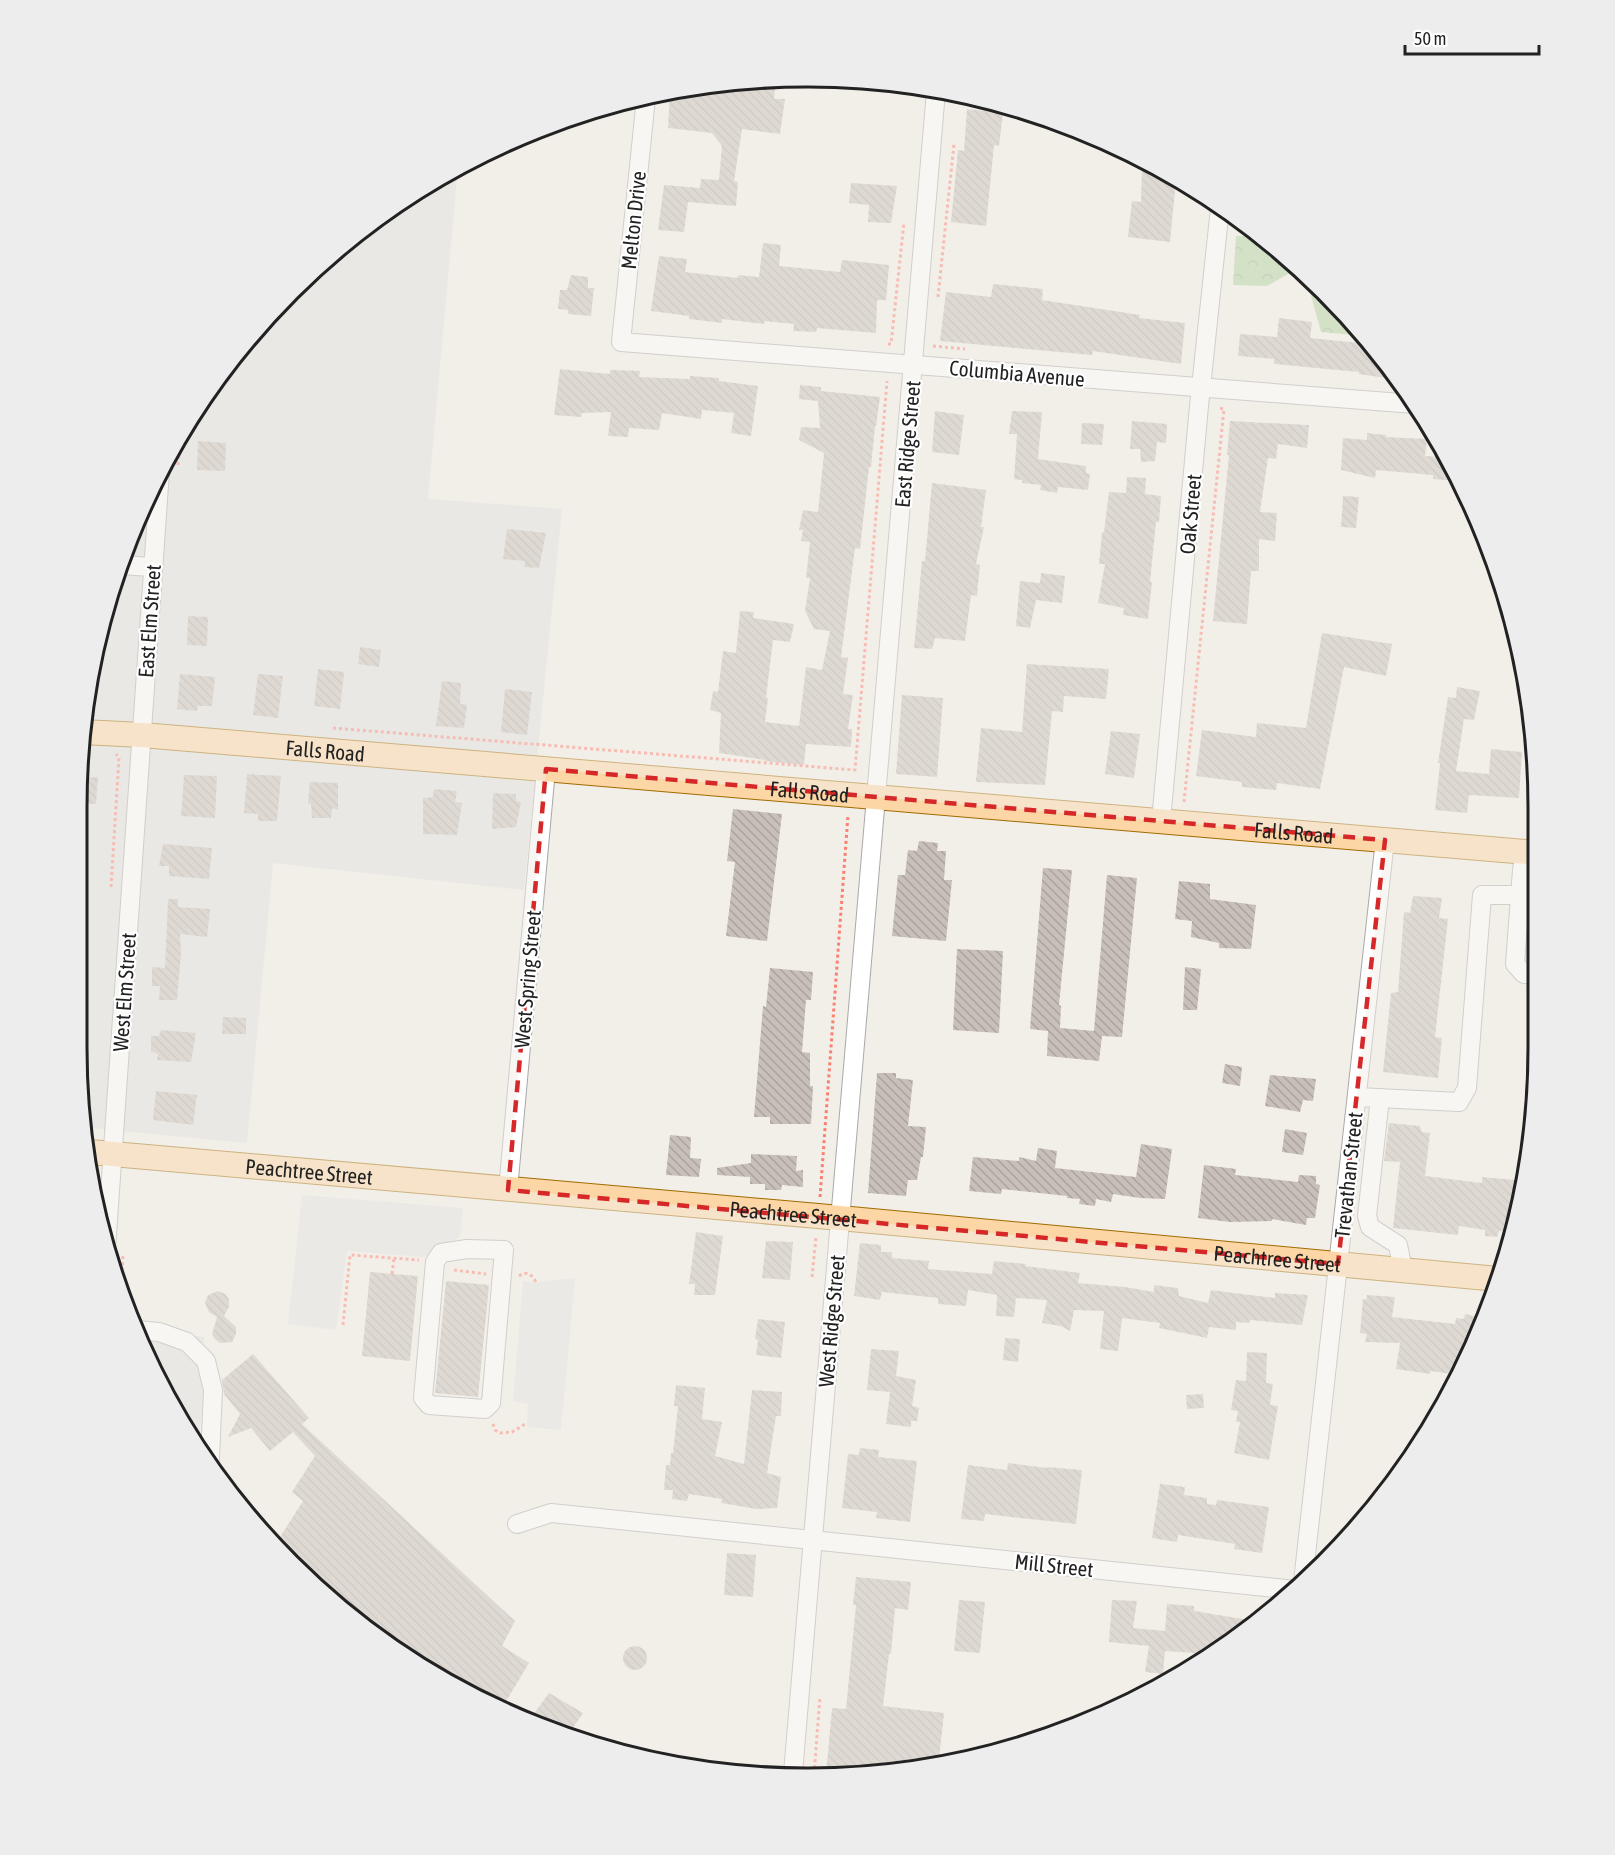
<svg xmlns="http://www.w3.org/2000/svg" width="1615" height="1855" font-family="'Asap Condensed',sans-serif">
  <defs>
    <pattern id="forest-crowns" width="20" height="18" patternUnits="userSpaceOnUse" patternTransform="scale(1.5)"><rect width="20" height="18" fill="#add19e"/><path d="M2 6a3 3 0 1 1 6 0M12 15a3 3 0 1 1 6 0" fill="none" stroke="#95b388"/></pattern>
    <pattern id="building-back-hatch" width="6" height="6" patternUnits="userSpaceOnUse" patternTransform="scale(1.5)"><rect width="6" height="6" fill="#c7bfb8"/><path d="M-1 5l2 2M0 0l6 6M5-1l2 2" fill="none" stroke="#aba49e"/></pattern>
  </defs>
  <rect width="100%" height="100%" fill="#f2efe9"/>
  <g fill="#e0dfdf">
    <path d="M458,167l-30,332 134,10 -38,381 -251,-27 -26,280 -158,-15 -1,8 -11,-89 6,-335 32,-139 37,-89 76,-122 98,-104 116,-84z"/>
    <path d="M137,1331l67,6v43l-5,62 -47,-71z"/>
  </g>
  <g fill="url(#forest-crowns)">
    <path d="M1236,236h26l35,33 -30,17 -34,-1z"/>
    <path d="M1306,277l51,49 8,10 -44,-4z"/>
  </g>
  <g fill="#e2e2e2">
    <path d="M302,1195l161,13 -3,29 -36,20 -77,-6 -11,79 -48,-6z"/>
    <path d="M575,1278l-14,152 -34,-3 1,-23 -15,-3 10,-120 13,1z"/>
  </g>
  <g fill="url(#building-back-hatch)">
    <path d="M695,87l64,2v-2l16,2 -1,10h11l-5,35 -38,-5 -8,52 4,1 -2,24 -48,-4 -4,30 -26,-2 6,-45 36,3 1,-9 18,1 3,-34 -10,-13 -44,-5 2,-35 7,-2 10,1 1,-3z"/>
    <path d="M967,109l36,4 -4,33 -5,-1 -8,81 -35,-4 7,-72 6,1z"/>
    <path d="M1142,165l11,1 23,14 -6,62 -42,-5 4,-36 9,1z"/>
    <path d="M851,183l46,3 -6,37 -23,-1 1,-17 -20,-2z"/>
    <path d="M763,243l18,2 -2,21 61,6 2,-12 47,5 -3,35h-9l-1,33 -59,-5 -1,4 -23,-1 1,-7 -30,-3v3l-42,-5v4l-33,-4v-3l-38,-5 8,-55 28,3 -2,13 53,6v-3l21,2z"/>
    <path d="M571,275l17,2v11h6l-3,28 -23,-2v-4l-10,-1 2,-19h7z"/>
    <path d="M993,284l50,5 -1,11 98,15 -1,3 46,5 -4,41 -88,-13 -1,4 -152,-14 6,-49 45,5z"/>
    <path d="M1279,318l33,4 -2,16 60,6 18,24 -2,10 -27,-4v-2l-85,-8v-5l-36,-3 2,-22 37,3z"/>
    <path d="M560,369l50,5v-4l30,1 -1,6 51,2v-3l29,2v3l39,5 -7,50 -20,-3 3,-20 -32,-3 -1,9 -39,-6 -3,17 -30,-2 -1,9 -20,-1 3,-24 -29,1 -1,4 -27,-2z"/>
    <path d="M800,385l21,2v4l59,6 -4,29h-1l-4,41h-2l-9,82 -5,-1 -14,109 7,1 -5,36 10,1 -5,34h4l-1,18 -45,-3 -2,21 -39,-4v-1l-46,-7 2,-40 -11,-3 3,-19 5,1 5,-41 13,2 4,-42 14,1 -1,6 41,6 -4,18 -17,-2 -7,58h2l-3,24 34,4 7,-59 16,3 8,-39 -16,-2 -9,-18 5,-33h-4l4,-36 -9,-1 2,-11h-4l4,-20 15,2 6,-59 -25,-13 2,-13 19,1 -2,-27 -19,-2z"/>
    <path d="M935,411l29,4 -5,40 -27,-3z"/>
    <path d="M1012,411l30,1 -4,47 48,7v7l4,1 -2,16 -30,-3 -1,6 -17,-3 1,-5 -19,-2v-3l-8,-1 3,-45h-8z"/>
    <path d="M1132,421l35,3 -1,19 -9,-1 -2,19 -14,1 -1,-13h-10z"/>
    <path d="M1230,421l79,4 -2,23 -29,-4 -2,15 -8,-1 -8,54 17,1 -2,28 -16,-2v32h-8l-4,53 -34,-3 16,-166h-2z"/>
    <path d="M1082,423l22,1 -2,21 -21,-1z"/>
    <path d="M1367,433l19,2v2l41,2 -2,17 22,1 11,24 -25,-2v-4l-57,-5 -1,8 -34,-8 2,-32 24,2z"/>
    <path d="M198,441l28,2 -1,28 -28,-1z"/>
    <path d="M1127,477l19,1 -1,16 16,2 -2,26h-3l-6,60h2l-4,37 -25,-4 1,-7 -26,-5 7,-39h-6l3,-32h2l5,-40 17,1z"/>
    <path d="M932,483l54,7 -5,37h3l-8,37 4,1 -3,31 -6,-1 -6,46 -30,-3 -3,11 -18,-1 8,-87h3z"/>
    <path d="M1343,496l16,1 -3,31 -15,-1z"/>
    <path d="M507,529l39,4 -7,35 -15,-1 1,-6 -22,-2z"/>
    <path d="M1041,573l24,3 -3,27 -26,-3 -6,28 -14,-2 4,-45 20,2z"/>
    <path d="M188,616l20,1 -1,29 -20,-1z"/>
    <path d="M1322,633l70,11 -6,32 -42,-9 -24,122 -43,-6 -1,7 -34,-3v-5l-46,-6 6,-46 54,7 1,-14 49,5z"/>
    <path d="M360,647l21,3 -2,17 -21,-3z"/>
    <path d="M1027,664l82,5 -3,30 -42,-3 -1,16 -11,-1 -7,74 -69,-3 5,-54 41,4z"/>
    <path d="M318,669l26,3 -4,37 -26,-3z"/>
    <path d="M180,674l35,3 -3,29h-14l-1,5 -20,-2z"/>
    <path d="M258,674l25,2 -5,42 -25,-3z"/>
    <path d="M442,681l19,2 -1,21 7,1 -3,23 -28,-2z"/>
    <path d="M1457,687l23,4 -6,29 -10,-1 -8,52 33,3 2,-25 31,3 -3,46 -50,-3 -2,18 -32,-3 5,-47h-2l10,-66 8,1z"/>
    <path d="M505,689l27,3 -5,43 -26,-3z"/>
    <path d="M902,695l41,3 -6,79 -41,-3z"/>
    <path d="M1111,731l29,3 -6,44 -29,-4z"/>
    <path d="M247,774l34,2 -4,45h-19v-7l-14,-1z"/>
    <path d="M184,775l33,1 -2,42 -34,-2z"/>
    <path d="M98,777l-2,27 -15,-1 1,-25z"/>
    <path d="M310,782l28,1v27l-6,-2 -1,10h-19l-1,-14 -3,-1z"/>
    <path d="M434,789l23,2 -2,11 7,1 -5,32 -34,-1v-36l10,-1z"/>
    <path d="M493,793l23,1v7l5,1 -5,25 -24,2z"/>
    <path d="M733,809l49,5 -15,127 -41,-5 9,-74 -8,-1z"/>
    <path d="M919,841l19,2 -1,8h9l-2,29h8l-6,61 -54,-5 6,-61h7l3,-25 9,1z"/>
    <path d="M163,844l49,4 -3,31 -40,-3v-10h-10z"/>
    <path d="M1043,868l29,2 -13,135 2,1 -1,22 34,3 13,-156 30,3 -15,159 -20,-1 -3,25 -52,-5 1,-25 -18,-2z"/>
    <path d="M1179,881l31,3v15l46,6 -5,44 -32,-1v-5l-28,-6 1,-16 -17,-2z"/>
    <path d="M1413,896l29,2 -3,20 9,1 -13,118 7,1 -4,40 -55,-6 8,-79 7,-1 6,-80 6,1z"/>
    <path d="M168,899h10v8l32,2 -3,28 -27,-3 1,20 -4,46h-18l1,-14h-8v-19l13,1z"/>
    <path d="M957,949l46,2 -4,82 -46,-3z"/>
    <path d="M1185,967l16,2 -4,41h-14z"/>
    <path d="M770,968l43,4 -2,28h-5l-4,52 8,1v33h3l-2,38h-41v-7h-16l9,-111 3,1z"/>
    <path d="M223,1017l23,1v16h-24z"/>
    <path d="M161,1030l35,3 -5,29 -34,-2 1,-6 -7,-3v-15h8z"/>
    <path d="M1225,1064l17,3 -2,19 -18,-3z"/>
    <path d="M877,1073h19v5l17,2 -5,46 18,1 -3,30h-2l-4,23h-9l-2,16 -38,-3z"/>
    <path d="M1270,1075l46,4 -3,22 -10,-1 -3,12 -35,-6z"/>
    <path d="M156,1091l41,4 -4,30 -40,-5z"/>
    <path d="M1389,1123l31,3 2,6 8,1 -5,43 57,7v-6l33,3 -7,50 -9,1 -2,6 -12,-1v-6l-26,-4 -1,9 -65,-7 7,-66 -16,-1z"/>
    <path d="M1285,1129l22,4 -4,22 -21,-3z"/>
    <path d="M670,1135l21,2 -1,21 11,1 -2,18 -33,-2z"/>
    <path d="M1141,1144l31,5 -7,50 -25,-1 -27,-4 -2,8 -15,-3 -1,7 -16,-2 1,-5 -13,-1v-2l-65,-7 -1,5 -32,-3 4,-34 46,4v-4l17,4 2,-13 19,3 -2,17 81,9z"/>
    <path d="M751,1154l46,2 -1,15 7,-1v17l-21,-2 -1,5h-16v-6h-15v-7l-33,-2v-7l34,-5z"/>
    <path d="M1204,1165l32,4 -1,6 63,7 1,-7 17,1v8l4,1 -5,33h-8l-1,7 -34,-6v2l-42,1 -32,-4z"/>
    <path d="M696,1232l27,4 -8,59h-21l1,-11h-6z"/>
    <path d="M766,1241l27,1 -3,38 -28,-2z"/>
    <path d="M860,1243l21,2v7h11v6l37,3 -1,8 64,5 2,-13 32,3 -1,2 55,7 -2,10 47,4 29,5v-7l24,3 1,8 29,7 3,-13 64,8v-5l33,2 -6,30 -52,-5 -1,3 -13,-1v8l-27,-3 -2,11 -48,-10 1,-5 -38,-5 -4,33 -18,-2 4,-38 -30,-1 -4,21 -9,-5 -19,-3 5,-23 -31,-2 -2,19 -18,-1 1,-21 -29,-5 -2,16 -28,-2v-6l-56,-6 -2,8 -26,-4z"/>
    <path d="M370,1272l48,4 -8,85 -48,-5z"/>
    <path d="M446,1281l43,4 -11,112 -43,-4z"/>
    <path d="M218,1291l7,3 4,5v8l-5,9 12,11v7l-4,8 -12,1 -6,-5 -2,-4 5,-17 -8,-5 -4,-9 3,-8z"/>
    <path d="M1367,1295l28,2 -3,20 63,7 1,-6 8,1 1,-5 13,3v5l6,2 -1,3 -25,48 -27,-4 -1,3 -34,-5 4,-26 -35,-1 2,-8 -7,-1 3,-34 3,1z"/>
    <path d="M758,1319l27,3 -4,36 -25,-3 2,-15 -3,-1z"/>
    <path d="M1005,1338l15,1 -2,23 -15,-2z"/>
    <path d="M871,1349l28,2 -3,25 20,4 -4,26 7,2 -2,13h-6v6l-25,-3 4,-32 -23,-2z"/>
    <path d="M1247,1352l20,1 -1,30 7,1 -3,21 8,1 -9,54 -35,-7 6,-31h-4l2,-11 -7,-1 5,-30 10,1z"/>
    <path d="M253,1354l56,64 -7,6 213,197 -13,25 27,17 -27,45 -139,-80 -88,-83 28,-44 -11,-9 23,-36 -22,-24 -23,19 -19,-23 -23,9 12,-23 -16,-20 -2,-14z"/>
    <path d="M676,1385l29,3 -3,31 20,3 -7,34 29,8 8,-74 30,2 -1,24h-5l-9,57 14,4 -4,31 -20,1 -36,-6 1,-4 -33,-5 -2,7 -15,-2 1,-9h-9l2,-25h4l1,-12h2l5,-47h-4z"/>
    <path d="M1203,1394l1,14 -17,1 -1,-14z"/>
    <path d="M860,1448l19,2 -1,7 39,4 -7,61 -34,-4 1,-6 -35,-4 6,-54 11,1z"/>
    <path d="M1008,1463l39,5v-1l35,3 -6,54 -91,-10 -1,7 -23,-2 7,-54 39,5z"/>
    <path d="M1160,1484l25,3 -1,8 23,3v6l9,1 1,-5 52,7 -7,46 -28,-4 1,-5 -57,-9 -1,7 -25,-4z"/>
    <path d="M727,1553l29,2 -3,42 -29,-2z"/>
    <path d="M856,1577l55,5 -3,28 -13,-2 -4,46h-2l-6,52 61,7 -5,47 -83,17 -30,-2 6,-67 14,1 10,-104h-3z"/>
    <path d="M959,1600l26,2 -5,51 -26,-2z"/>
    <path d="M1112,1600l25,1 -4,27 32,3 2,-27 27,2v5l61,10 -45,33 -45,-3 -2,23 -18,-2 4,-26 -40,-4z"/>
    <circle cx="635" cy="1658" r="12"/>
    <path d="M549,1693l34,20 -15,22 -41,-12z"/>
  </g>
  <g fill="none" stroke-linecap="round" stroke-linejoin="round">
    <g stroke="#a9a9a9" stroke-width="20">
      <g id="minor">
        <path d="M646,98l-25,244 793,62"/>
        <path d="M119,565l34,2"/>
        <path d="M1161,821l38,-415 21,-198"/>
        <path d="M1525,852l-3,18 -7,94 9,10 14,1"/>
        <path d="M1357,1097l102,5 8,-14 15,-193h38"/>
        <path d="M1380,1098l-13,118 3,11 28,18 5,25"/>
        <path d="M508,1190l38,-421"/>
        <path d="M106,1249l54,-778"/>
        <path d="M467,1249l37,1 -13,153 -6,6 -56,-4 -6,-7 12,-136 6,-9z"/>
        <path d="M137,1330l22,2 28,10 19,19 7,29 -3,68"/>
        <path d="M517,1524l34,-11 744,77"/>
        <path d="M1303,1582l82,-742"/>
        <path d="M793,1773l143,-1682"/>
      </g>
    </g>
    <g stroke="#a06b00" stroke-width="26">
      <g id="major">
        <path id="s1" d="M82,732l60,3 1395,118"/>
        <path id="s2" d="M90,1152l728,64 680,63"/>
      </g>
    </g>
    <g stroke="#fa8072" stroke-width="3" stroke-dasharray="3 3" stroke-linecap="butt">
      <path d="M938,297l16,-153"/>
      <path d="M888,344h3l13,-122"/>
      <path d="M933,346l32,3"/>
      <path d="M178,465l1,-25"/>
      <path d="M333,728l522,42 32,-389"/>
      <path d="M1184,802l40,-393 -6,-1"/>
      <path d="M111,887l8,-129 -3,-4"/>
      <path d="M820,1197l28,-382"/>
      <path d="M454,1270l32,4"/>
      <path d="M392,1274l2,-15"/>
      <path d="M519,1276c8,-6 13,-1 17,6"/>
      <path d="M812,1277l4,-40"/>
      <path d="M121,1289l2,-35"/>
      <path d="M343,1325l7,-70 69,5"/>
      <path d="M493,1424l2,6 5,3 12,-1 13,-8"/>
      <path d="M814,1774l6,-77"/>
    </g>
    <use href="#minor" stroke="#fff" stroke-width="18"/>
    <use href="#major" stroke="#fcd6a4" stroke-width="24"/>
  </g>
  <path d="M0 0H1615V1855H0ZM546,769l839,71 -47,424 -830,-74z" fill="#f2efe9" fill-opacity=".55" fill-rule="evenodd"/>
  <path fill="none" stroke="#d62828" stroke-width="4.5" stroke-dasharray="12 8" stroke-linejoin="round" d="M546,769l839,71 -47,424 -830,-74z"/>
  <g text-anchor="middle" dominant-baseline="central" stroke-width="4.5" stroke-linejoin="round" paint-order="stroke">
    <g font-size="21" fill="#222" stroke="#fff">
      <text transform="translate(633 220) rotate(-84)">Melton Drive</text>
      <text transform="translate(1017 373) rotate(5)">Columbia Avenue</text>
      <text transform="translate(907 444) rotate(-85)">East Ridge Street</text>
      <text transform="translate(1190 514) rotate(-85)">Oak Street</text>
      <text transform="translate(149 621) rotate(-86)">East Elm Street</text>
      <text stroke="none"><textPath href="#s1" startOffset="244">Falls Road</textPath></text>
      <text stroke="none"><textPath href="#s1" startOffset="730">Falls Road</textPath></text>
      <text stroke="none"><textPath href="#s1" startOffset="1216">Falls Road</textPath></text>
      <text transform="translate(527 979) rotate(-85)">West Spring Street</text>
      <text transform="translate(124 992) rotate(-86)">West Elm Street</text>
      <text stroke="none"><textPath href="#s2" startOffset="220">Peachtree Street</textPath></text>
      <text transform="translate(1348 1175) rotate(-84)">Trevathan Street</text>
      <text stroke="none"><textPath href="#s2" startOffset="706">Peachtree Street</textPath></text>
      <text stroke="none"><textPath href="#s2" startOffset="1192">Peachtree Street</textPath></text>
      <text transform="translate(831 1321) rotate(-85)">West Ridge Street</text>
      <text transform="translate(1054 1565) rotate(6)">Mill Street</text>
    </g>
  </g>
  <path d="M0 0H1615V1855H0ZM807 87H808A720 720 0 0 1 1528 807V1048A720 720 0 0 1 808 1768H807A720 720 0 0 1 87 1048V807A720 720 0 0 1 807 87Z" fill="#ededed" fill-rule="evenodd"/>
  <path fill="none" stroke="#222" stroke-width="3" d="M807 87H808A720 720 0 0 1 1528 807V1048A720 720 0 0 1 808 1768H807A720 720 0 0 1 87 1048V807A720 720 0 0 1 807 87Z"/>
  <path d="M1405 45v9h134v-9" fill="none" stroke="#222222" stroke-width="3"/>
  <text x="1414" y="45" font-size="18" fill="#222222" stroke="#ffffff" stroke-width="4.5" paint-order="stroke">50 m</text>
</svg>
